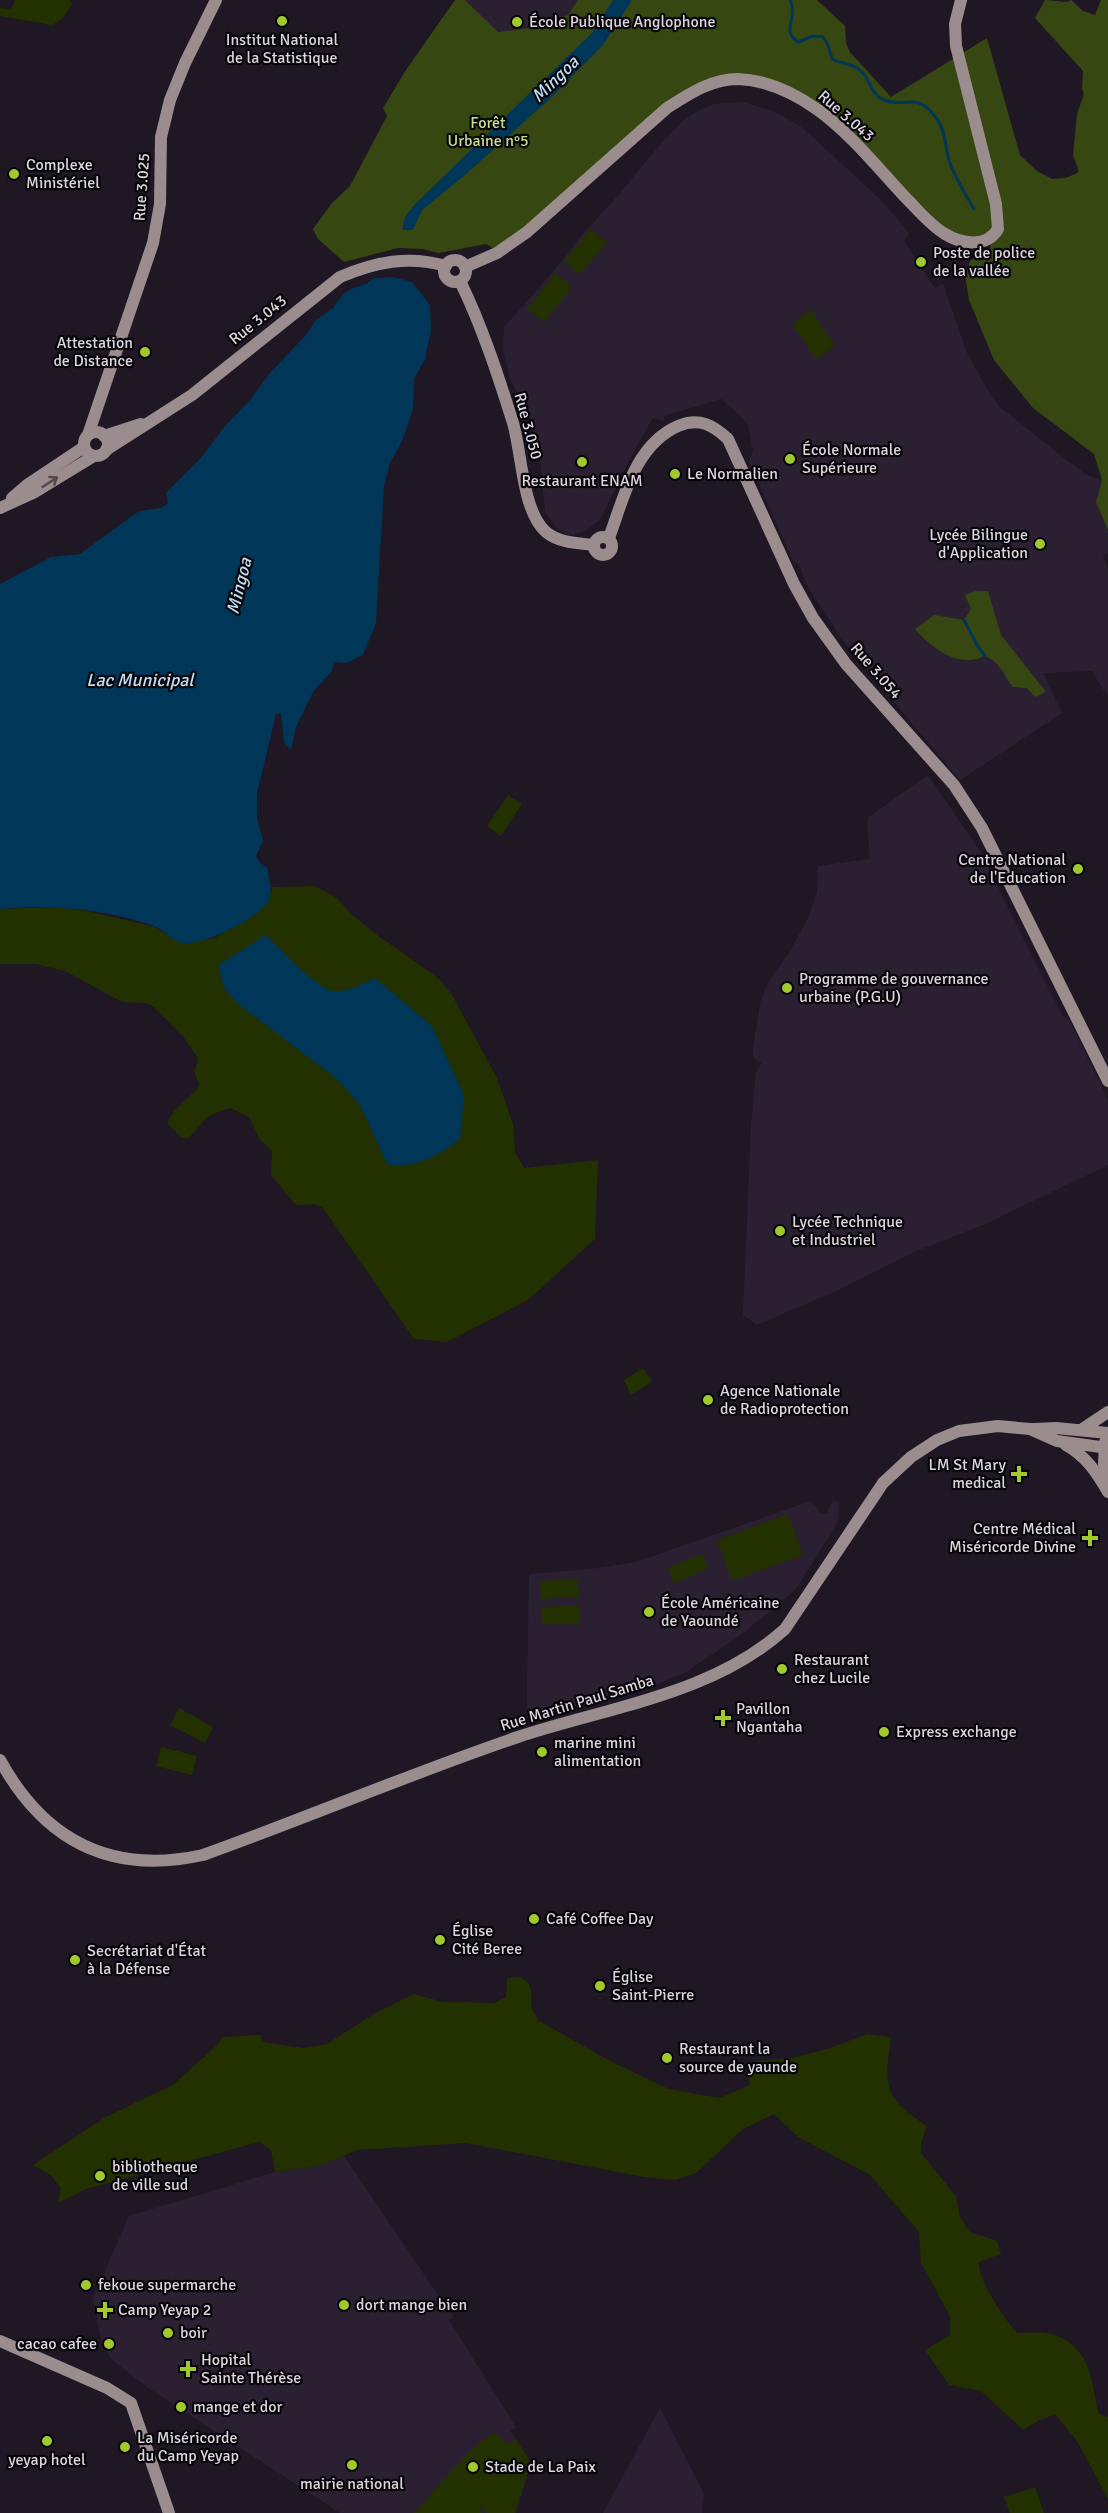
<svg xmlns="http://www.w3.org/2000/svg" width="1108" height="2513" font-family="Signika,sans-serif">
  <rect width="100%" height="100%" fill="#1f1724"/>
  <g fill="#2b2032">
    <path d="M465,0h113l-10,15 -40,13 -31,4z"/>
    <path d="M743,102l30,9 30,17 80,74 26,31 -5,8 31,47 8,-4 24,69 23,41 10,13 69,55 18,13 15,5 -6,22 12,28v22l-5,4 5,13v125l-6,-6 -10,-17 -49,2 19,40 -102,67 -114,-135 -38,-58 -10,-24h-4l-45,-102 4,-10 -5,-25 -5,-8 -22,-19 -57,17v5l-11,-3 -21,36 -32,66 -17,12 -15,3 -12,-7 -11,-16 -4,-46 -8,-40 -11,-26 -12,-20 -7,-32 1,-21 48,-54 30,-38 40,-44 34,-42 27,-28 15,-10 15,-7z"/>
    <path d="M928,775l52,76 82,164 8,7 38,78v65l-125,60 -64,25 -83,41 -79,34 -14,-10 8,-190 5,-53 6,-9 -9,-5v-11l8,-48 9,-20 19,-26 20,-37 8,-24 1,-26 52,-7 -3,-37 2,-5z"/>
    <path d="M811,1501l10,12 3,1 3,-1 5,-12 7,1 -1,20 -42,67 -54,45 -56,38 -36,15 -119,30 -4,-10v-13l2,-120 61,-5 46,-7z"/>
    <path d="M344,2156l109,161 -4,3 67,107 -6,4 21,32 -15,50h-176l-196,-128 -33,-26 -10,-19 -8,-42 36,-82 146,-44 47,-7z"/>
    <path d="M660,2408l41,80 3,7 -2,18h-99z"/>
  </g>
  <g fill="#233101">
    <path d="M15,0h55l2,4 -9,14 -11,7 -52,-9v-8l11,1z"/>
    <path d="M590,229l17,13 -27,32 -16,-12z"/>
    <path d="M555,273l17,14 -28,35 -17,-13z"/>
    <path d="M811,310l24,36 -19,13 -24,-35z"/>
    <path d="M508,795l14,9 -21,32 -14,-10z"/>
    <path d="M315,886l22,12 14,16 26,21 60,42 14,16 46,85 16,46 2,28 9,16 74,-8 -3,79 -67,61 -81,42 -33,-3 -91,-131 -8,-4 -19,1 -25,-30 1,-24 -12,-11 -11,-23 -18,-9c-31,8 -23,12 -44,31l-6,-2 -14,-14 7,-12 24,-23 1,-4 -5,-13 4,-9 -1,-5 -14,-21 -28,-28 -8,-5 -25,-1 -57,-31 -29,-7h-36v-55l56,-2 31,4 68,16 26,16 34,-5 48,-31 10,-20z"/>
    <path d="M643,1368l9,14 -21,13 -7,-15z"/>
    <path d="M788,1514l15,41 -71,26 -15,-41z"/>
    <path d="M702,1554l6,14 -34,15 -6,-15z"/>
    <path d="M578,1579l1,18 -38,2 -1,-18z"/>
    <path d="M579,1605l1,18 -38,1 -1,-17z"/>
    <path d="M179,1708l34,19 -8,16 -35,-18z"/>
    <path d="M161,1747l36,9 -5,19 -36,-9z"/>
    <path d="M519,1977l9,5 3,8v17l8,14 73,41 57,27 50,9 31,-13 -4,-23 46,-4 38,-10 37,-14 24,3c-7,48 -8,61 36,89l-6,17v10l35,43 4,21 10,15 27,9 4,13 -22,8c-1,19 25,56 38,71 11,0 27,-2 38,2 38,15 35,46 44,79l9,3v82l-31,-58 -22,-27 -17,7 -15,9 -42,-39 -32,-6 -24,-35 25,-15v-19l-29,-53 -2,-31 -49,-57 -72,-38 -24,-23 -31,15 -47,44 -20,7 -32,-3 -178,-34 -109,7 -35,15 -47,7 -4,-22 -12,-8 -173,47 -28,14 3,-14 -9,-13 -19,-11 71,-47 70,-34 44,-40 5,-7 37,-2 3,7 40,6 24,-4 50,-32 37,-18 29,8h19l32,1 12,-6 1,-19z"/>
    <path d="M495,2433l11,11 10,-5 15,24 -16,50h-28l-5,-6 -2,3 2,3h-68c17,-18 61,-73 81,-80z"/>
    <path d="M1035,2487l9,26h-34l-6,-16z"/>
  </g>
  <g fill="#374712">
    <path d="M455,0h10l33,32 30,-4 40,-13 10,-15h239l28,26 1,17 4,9 41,45 96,-59 33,117 17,16 15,8 14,-1 13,-6 -6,-17 4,-41 7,-20 -2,-5 1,-18 -48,-53 10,-18 22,2 4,-2 12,11 12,4 6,-15h7v530l-12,-28 6,-22 -8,-26 -61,-46 -39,-48 -25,-60 -4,-25 5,-14 21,-13 -5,-10 -32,-1 -108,-102 -55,-41 -55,-14 -46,14 -191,158 -13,-8 -47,9 -17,-4 -24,-1 -54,14 -26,-23 -5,-10 19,-26 18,-17 37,-70 -4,-8 23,-38z"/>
    <path d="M976,591h12l13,44 45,57 -11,5 -8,-9 -14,-1c-10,-13 -12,-24 -28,-31 -27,13 -53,-8 -70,-27l19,-14 30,5 7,-11 -6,-14z"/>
  </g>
  <g fill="#003657">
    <path d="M613,0h19l-29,45 -49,50 -89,80 -43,35 -9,20h-11l3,-13 10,-13 177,-171z"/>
    <path d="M393,277l19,5 18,23 1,26 -6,28 -11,20 -1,31 -11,31 -12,22 -6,23 -8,137 -13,32 -17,8 -11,-1 -4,10 -18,20 -17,35 -5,23 -7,-7 -3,-29h-5l-19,80v24l6,23 -7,15 4,7 7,4c2,11 7,25 0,36 -11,16 -65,44 -85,40 -10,-2 -18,-13 -28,-17 -48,-17 -103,-22 -154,-17v-325l51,-27 29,-3 56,-41c12,-6 23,-1 32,-10l-2,-10 34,-34 25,-33 25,-26 19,-26 36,-38 11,-16 17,-12 10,-14 10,-6 13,-4 8,-6z"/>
    <path d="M266,935c14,13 52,56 69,56 14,1 28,-8 40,-13l57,48 32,69 -4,44c-20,16 -47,31 -73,25l-27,-59 -23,-26 -98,-74 -15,-17 -6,-23z"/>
  </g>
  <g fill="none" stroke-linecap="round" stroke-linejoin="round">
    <g stroke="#003657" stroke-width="3">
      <path d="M790,0c9,16 -10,31 8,42l15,-6 10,1 5,8 4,14c10,5 21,4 29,12 9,8 10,24 23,29 23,9 33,-10 53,19 9,12 8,30 13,44 6,16 15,31 24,46"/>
      <path d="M964,620l13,25 8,11"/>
    </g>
    <g stroke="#9b8c8e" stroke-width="12">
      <circle cx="455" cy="271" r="11"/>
      <path d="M465,267l32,-14 30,-21 140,-124c22,-14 44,-29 71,-29 29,1 56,14 80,31 33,24 59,57 87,87 13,13 25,28 40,37 16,10 42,14 53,-5l-2,-25 -40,-158 -1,-22 6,-24"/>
      <path d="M460,281c22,45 38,94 53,142 9,30 9,88 33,109 13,11 32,11 48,13"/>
      <circle cx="96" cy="444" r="12"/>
      <path d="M88,435l65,-192 7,-39 1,-67 9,-37 15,-37 31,-63"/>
      <path d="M104,436l37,-12"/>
      <path d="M106,450l86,-55 148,-118c35,-15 69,-22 106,-11"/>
      <path d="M12,498l15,-13 57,-38"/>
      <path d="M0,508l35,-16 59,-36"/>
      <circle cx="603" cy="546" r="9"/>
      <path d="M609,538c15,-41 26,-93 69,-112 21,-9 35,-1 50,13l66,145 19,34 33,46 108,121 28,43 126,253"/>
      <path d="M1034,1429l22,-1 52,5"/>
      <path d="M1081,1430l27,-18"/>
      <path d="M1105,1442l-1,22 4,21"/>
      <path d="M1066,1445c20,11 31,28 42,47"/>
      <path d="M0,1760c45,82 112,115 203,95 106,-38 209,-82 315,-118 90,-30 194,-42 267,-108l98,-146 28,-26 26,-17 22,-9 39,-5 32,3 27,12 51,7"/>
      <path d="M0,2341l107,47 24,15 38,110"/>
    </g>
  </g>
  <defs><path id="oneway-shaft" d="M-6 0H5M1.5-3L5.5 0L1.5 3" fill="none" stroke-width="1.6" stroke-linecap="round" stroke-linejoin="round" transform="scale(1.5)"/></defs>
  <use stroke="#51484c" href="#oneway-shaft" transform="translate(50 482) rotate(-33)"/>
  <g fill="#a0c92b" stroke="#070509" stroke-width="2">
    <circle cx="282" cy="21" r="6"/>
    <circle cx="517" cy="22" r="6"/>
    <circle cx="14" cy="174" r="6"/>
    <circle cx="921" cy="262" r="6"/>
    <circle cx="145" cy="352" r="6"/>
    <circle cx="790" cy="459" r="6"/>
    <circle cx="582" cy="462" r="6"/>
    <circle cx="675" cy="474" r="6"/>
    <circle cx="1040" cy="544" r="6"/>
    <circle cx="1078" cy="869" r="6"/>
    <circle cx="787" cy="988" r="6"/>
    <circle cx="780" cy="1231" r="6"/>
    <circle cx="708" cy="1400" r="6"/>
    <path d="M1016 1465h6v6h6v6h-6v6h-6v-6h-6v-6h6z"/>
    <path d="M1087 1529h6v6h6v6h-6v6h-6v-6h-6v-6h6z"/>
    <circle cx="649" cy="1612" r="6"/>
    <circle cx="782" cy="1669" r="6"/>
    <path d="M720 1709h6v6h6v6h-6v6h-6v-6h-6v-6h6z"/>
    <circle cx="884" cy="1732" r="6"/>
    <circle cx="542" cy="1752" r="6"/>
    <circle cx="534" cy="1919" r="6"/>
    <circle cx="440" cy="1940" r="6"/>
    <circle cx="75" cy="1960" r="6"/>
    <circle cx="600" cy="1986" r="6"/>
    <circle cx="667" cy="2058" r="6"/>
    <circle cx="100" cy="2176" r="6"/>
    <circle cx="86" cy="2285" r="6"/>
    <circle cx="344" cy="2305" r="6"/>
    <path d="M102 2301h6v6h6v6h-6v6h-6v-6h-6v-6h6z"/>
    <circle cx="168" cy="2333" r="6"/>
    <circle cx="109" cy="2344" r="6"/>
    <path d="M185 2360h6v6h6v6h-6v6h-6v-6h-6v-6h6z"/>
    <circle cx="181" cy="2407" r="6"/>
    <circle cx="47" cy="2441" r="6"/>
    <circle cx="125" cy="2447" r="6"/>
    <circle cx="352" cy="2465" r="6"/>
    <circle cx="473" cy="2467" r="6"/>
  </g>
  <g text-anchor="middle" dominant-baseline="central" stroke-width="4.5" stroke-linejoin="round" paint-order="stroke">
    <g font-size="16" fill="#dad5dd" stroke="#070509" text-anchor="start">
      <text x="529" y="22">École Publique Anglophone</text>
      <text x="282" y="40" text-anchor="middle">Institut National<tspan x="282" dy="18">de la Statistique</tspan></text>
      <text x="26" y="165">Complexe<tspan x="26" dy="18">Ministériel</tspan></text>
      <text x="933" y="253">Poste de police<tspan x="933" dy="18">de la vallée</tspan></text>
      <text x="133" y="343" text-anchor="end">Attestation<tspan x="133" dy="18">de Distance</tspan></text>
      <text x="802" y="450">École Normale<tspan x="802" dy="18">Supérieure</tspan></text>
      <text x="687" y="474">Le Normalien</text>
      <text x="582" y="481" text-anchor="middle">Restaurant ENAM</text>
      <text x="1028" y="535" text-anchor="end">Lycée Bilingue<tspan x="1028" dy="18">d'Application</tspan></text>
      <text x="1066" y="860" text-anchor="end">Centre National<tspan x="1066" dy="18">de l'Education</tspan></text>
      <text x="799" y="979">Programme de gouvernance<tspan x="799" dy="18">urbaine (P.G.U)</tspan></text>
      <text x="792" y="1222">Lycée Technique<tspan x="792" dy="18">et Industriel</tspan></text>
      <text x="720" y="1391">Agence Nationale<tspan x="720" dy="18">de Radioprotection</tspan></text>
      <text x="1006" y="1465" text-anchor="end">LM St Mary<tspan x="1006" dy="18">medical</tspan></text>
      <text x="1076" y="1529" text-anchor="end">Centre Médical<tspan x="1076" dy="18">Miséricorde Divine</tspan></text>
      <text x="661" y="1603">École Américaine<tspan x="661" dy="18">de Yaoundé</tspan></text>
      <text x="794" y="1660">Restaurant<tspan x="794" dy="18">chez Lucile</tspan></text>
      <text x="736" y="1709">Pavillon<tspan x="736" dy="18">Ngantaha</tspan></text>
      <text x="896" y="1732">Express exchange</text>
      <text x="554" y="1743">marine mini<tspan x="554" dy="18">alimentation</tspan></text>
      <text x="546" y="1919">Café Coffee Day</text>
      <text x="452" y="1931">Église<tspan x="452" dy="18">Cité Beree</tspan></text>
      <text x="87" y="1951">Secrétariat d'État<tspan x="87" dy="18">à la Défense</tspan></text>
      <text x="612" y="1977">Église<tspan x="612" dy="18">Saint-Pierre</tspan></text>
      <text x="679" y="2049">Restaurant la<tspan x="679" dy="18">source de yaunde</tspan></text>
      <text x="112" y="2167">bibliotheque<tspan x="112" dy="18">de ville sud</tspan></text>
      <text x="98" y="2285">fekoue supermarche</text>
      <text x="356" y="2305">dort mange bien</text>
      <text x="118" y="2310">Camp Yeyap 2</text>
      <text x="180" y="2333">boir</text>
      <text x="97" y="2344" text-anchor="end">cacao cafee</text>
      <text x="201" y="2360">Hopital<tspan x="201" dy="18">Sainte Thérèse</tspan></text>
      <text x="193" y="2407">mange et dor</text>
      <text x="137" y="2438">La Miséricorde<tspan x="137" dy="18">du Camp Yeyap</tspan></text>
      <text x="47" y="2460" text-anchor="middle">yeyap hotel</text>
      <text x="485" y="2467">Stade de La Paix</text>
      <text x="352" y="2484" text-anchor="middle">mairie national</text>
    </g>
    <g font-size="16" fill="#dad5dd" stroke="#070509">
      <text transform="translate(846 116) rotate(41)">Rue 3.043</text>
      <text transform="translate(142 187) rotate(-86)">Rue 3.025</text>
      <text transform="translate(258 320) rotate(-39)">Rue 3.043</text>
      <text transform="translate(528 426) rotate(75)">Rue 3.050</text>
      <text transform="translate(876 671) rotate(49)">Rue 3.054</text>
      <text transform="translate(577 1703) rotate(-17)">Rue Martin Paul Samba</text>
    </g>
    <g font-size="16" fill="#c2df8f" stroke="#070509">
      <text x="488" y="123">Forêt<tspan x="488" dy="18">Urbaine n°5</tspan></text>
    </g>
    <g font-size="18" font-style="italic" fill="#bfdcf2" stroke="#070509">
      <text transform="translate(555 79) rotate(-44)">Mingoa</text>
      <text transform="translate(239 586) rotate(-76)">Mingoa</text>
      <text x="140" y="680">Lac Municipal</text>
    </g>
  </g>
</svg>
